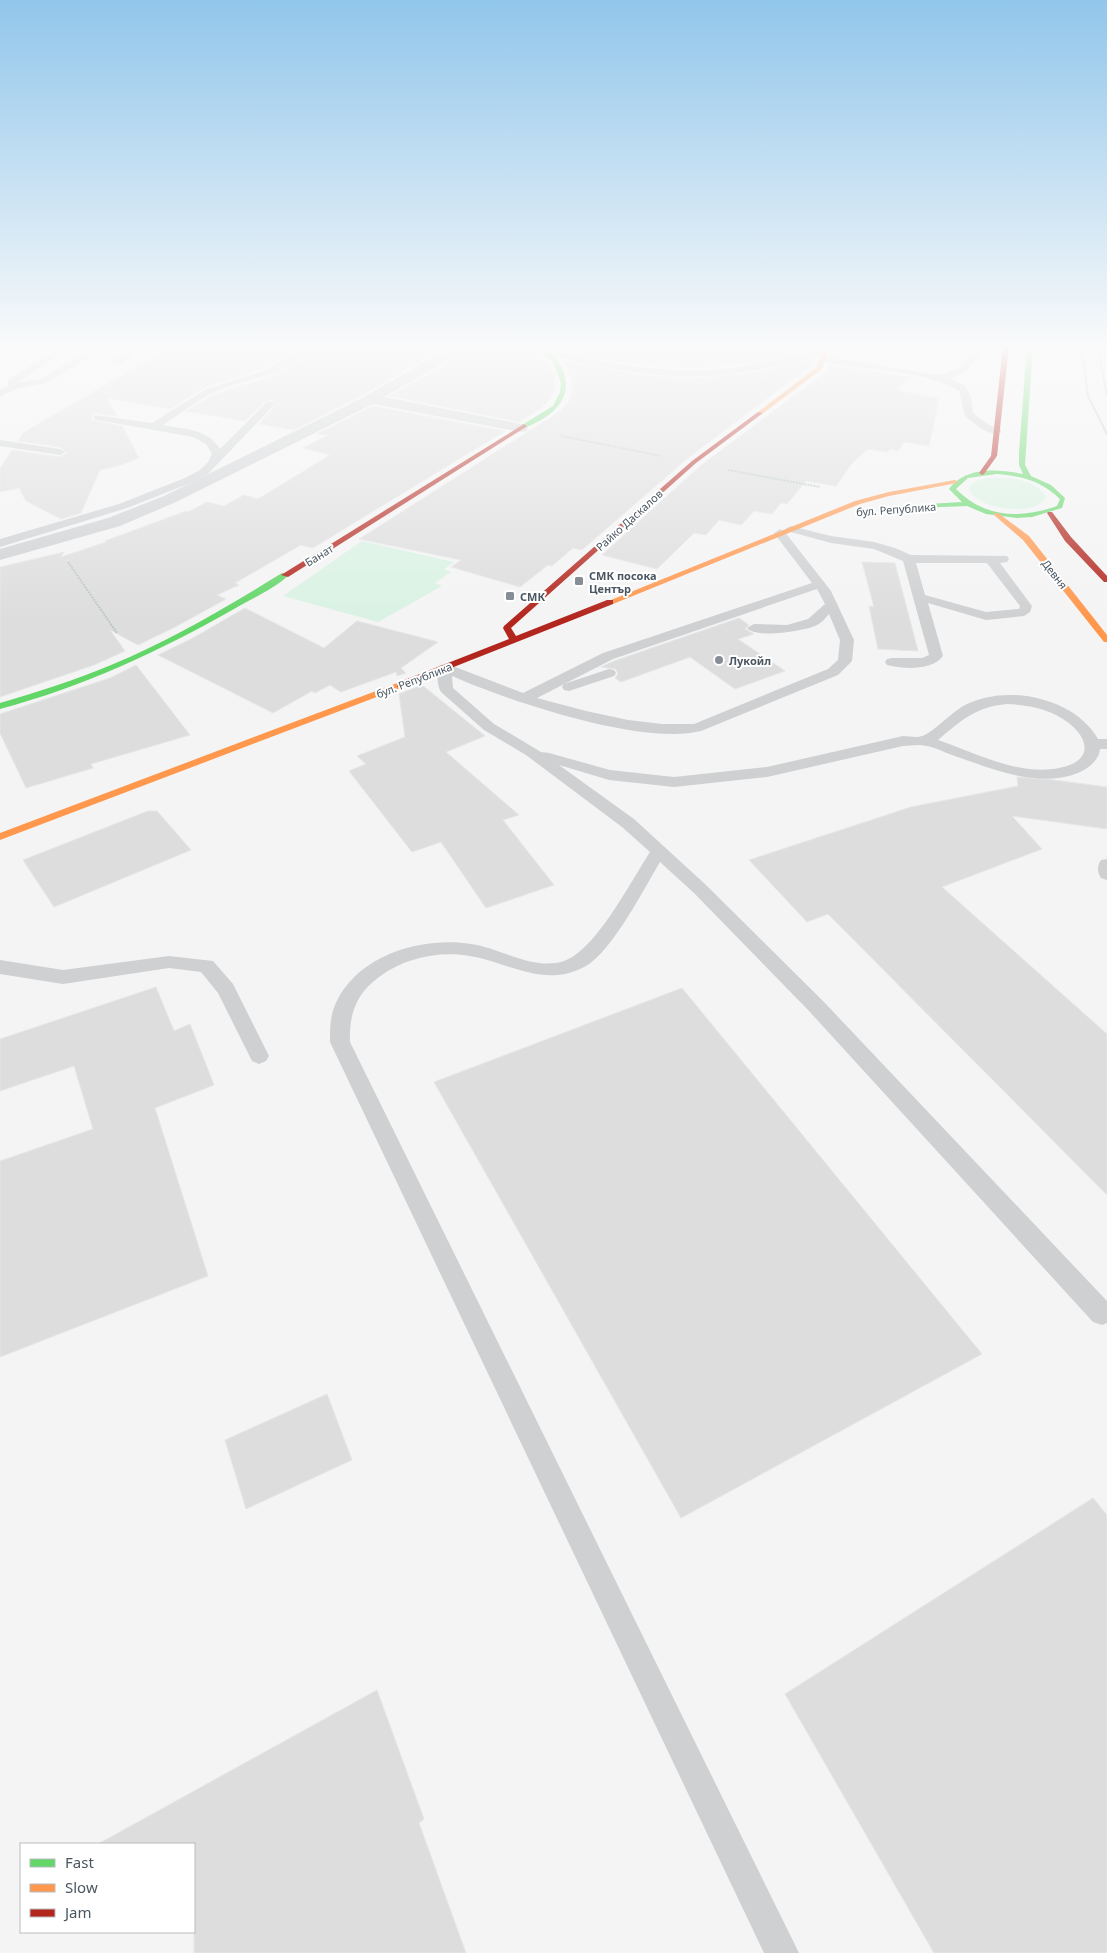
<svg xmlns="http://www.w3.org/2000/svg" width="1107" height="1953" font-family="'Noto Sans',sans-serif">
  <rect width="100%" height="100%" fill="#f4f4f4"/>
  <g fill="#d9f2e3">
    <path d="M989,478c20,-1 46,1 57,19 -8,21 -76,13 -77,-11l9,-6z"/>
    <path d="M362,541l92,21 -10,7 7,3 -16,11 7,3 -64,36 -95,-26z"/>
  </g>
  <g fill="#ddddde" stroke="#e5e6e7">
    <path d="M172,346h128l-34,22 -61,19 -34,22 -64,-11 10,18 -23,-3 -2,2v5l30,6 17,32 -18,7 -21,5 -19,43 -20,6 -35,-18 -7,-13 -19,4v-24l12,-18 48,7 7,-4 -7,-6 -42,-6 5,-8z"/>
    <path d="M314,346h131l-80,48 -71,36 -35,-6 15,-17 -1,-7 -7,1 -21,20 -59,-10 27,-16 52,-17 26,-11 12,-9z"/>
    <path d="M464,346h41l26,2 16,15 7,13 1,12 -5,11 -9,9 -22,14 -130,-26 53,-30z"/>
    <path d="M559,346h90l52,7 6,-7 54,3 2,-3h48l-2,4 -49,12 -61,6 -45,-2 -44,-5 -56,-12z"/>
    <path d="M814,359l-2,6 -124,93 -106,92 -9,-2 -21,18 -4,-1 -28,22 -69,-20 10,-7 -102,-21 200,-127 9,-9 4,-12 -1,-13 -7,-17 79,14 53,3 58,-6z"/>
    <path d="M829,365l82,12 -14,13 42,9 -10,47 -25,-4 -6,9 -8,-2 -2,3 -20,-3 -15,13 -17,24 -30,-5 -19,23 -6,-1 -9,11 -18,-3 -13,14 -22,-5 -13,15 -12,-2 -37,36 -55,-14 98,-89 126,-94z"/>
    <path d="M373,406l132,25 -192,117 -12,-3 -66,38 4,2 -22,10 9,4 -49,27 -39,19 -28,-15 15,21 -31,14 -94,32v-130l64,-15 -3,5 45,-15 -1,-1 81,-30 2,1 19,-10 17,4 20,-11 14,4 72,-44 -27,-7 25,-13 -11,-1z"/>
    <path d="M862,562l33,1 23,88 -40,-2 -9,-43 5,1z"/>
    <path d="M245,608l79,40 33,-27 81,21 -37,26 5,5 -9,3 -1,-4 -55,20 -11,-7 -15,8 -3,-2 -39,22 -115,-58 35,-17z"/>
    <path d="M739,618l10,7 -4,4 9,5 -16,5 47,32 -50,18 -45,-32 -69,25 -6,-4 3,-4 -2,-5 -15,-2 13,-6z"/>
    <path d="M136,665l54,70 -99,29 2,4 -67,20 -26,-55v-19l110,-36z"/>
    <path d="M422,685l63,51 -39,16 73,63 -16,5 51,65 -68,23 -45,-66 -29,10 -63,-81 17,-7 -9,-8 48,-19 -6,-43z"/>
    <path d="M1017,777l37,3 53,7v42l-95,-13 30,33 -100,38 165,147v161l-279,-281 -21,8 -58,-62 162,-53 107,-21z"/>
    <path d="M148,811h9l34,39 -137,57 -31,-47z"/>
    <path d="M156,987l18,44 16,-7 24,61 -59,23 53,168 -208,81v-196l93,-32 -19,-63 -74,25v-52z"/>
    <path d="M682,988l300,366 -301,164 -247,-436z"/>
    <path d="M327,1394l25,66 -106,49 -21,-69z"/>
    <path d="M1093,1498l14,17v438h-173l-149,-259z"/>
    <path d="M377,1690l47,129 -5,4 47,130h-272v-109h-96z"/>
  </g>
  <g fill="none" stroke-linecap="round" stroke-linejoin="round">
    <g stroke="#bcc7c4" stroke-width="2" stroke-dasharray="2 1" stroke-linecap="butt">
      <path d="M561,436l100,20"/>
      <path d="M728,470l92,17"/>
      <path d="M68,562l49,71"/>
    </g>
    <g fill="#ced0d2" fill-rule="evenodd">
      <path d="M63,346h10l-56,37 23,-4 59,-33h10l-63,37 -31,6 -15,8v-7l7,-4 2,-7z"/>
      <path d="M138,346h10l-28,18 -3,1 -5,-3z"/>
      <path d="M303,346h9c-26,33 -67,31 -100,47 -17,9 -33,22 -49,32 21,4 46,4 57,24l47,-47h6v4l-65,68 -15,8 -66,26 -127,39v-8l119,-35 66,-26 15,-8 8,-8 4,-8 -6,-10 -13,-7 -96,-17 -3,-1v-4l58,8 54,-34 61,-19z"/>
      <path d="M967,346h9l6,7 -18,20 -14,6 15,7 6,11 2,16 16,12 12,4v4c-14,3 -26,-9 -36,-17l-6,-25c-25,-18 -103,-24 -136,-29l-4,-3 4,-3 114,19c17,-2 25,-9 36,-22z"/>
      <path d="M825,348l3,1v4c-49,14 -100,25 -151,23 -45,-2 -89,-12 -133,-21l-4,-3 4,-3c58,13 117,25 177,20 36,-3 69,-12 104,-21z"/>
      <path d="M0,440l60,9 5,3 -5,3 -60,-9z"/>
      <path d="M791,526l40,10 43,6 21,6 16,7 96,1 2,3 -2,3 -7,1 32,43 -2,6 -6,4 -38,4 -58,-17 15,53c-11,15 -40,13 -56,9l-2,-3 2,-3 5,-1h30l7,-3 -26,-94 -29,-12 -43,-6 -44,-12 -2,-2zM916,563h71l33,43 -1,3 -33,3 -61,-17z"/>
      <path d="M780,529l4,2 47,60 23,49 -2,21 -14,14 -137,56c-59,15 -192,-30 -249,-55l1,12 41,36 47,28 8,1 61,17 64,7 93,-10 136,-31c6,0 13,2 19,0 9,-2 31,-25 43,-31 42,-22 110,-7 133,34h9v10h-7c-1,11 -12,20 -22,24 -42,16 -87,-5 -126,-18 -9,-3 -17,-8 -26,-9 -7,-2 -16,0 -23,0l-136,31 -93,10 -65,-7 -50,-15 75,54 72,66 117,116 284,300v22l-5,2 -9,-3 -284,-311 -115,-118 -34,-31c-16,27 -48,89 -74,104 -36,20 -67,3 -102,-7 -36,-10 -75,-4 -105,18 -23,17 -30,37 -29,65l449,911h-35l-434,-911c0,-13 0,-25 5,-37 21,-50 87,-69 136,-61 30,4 62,27 93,17 32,-11 67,-80 86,-109l-28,-25 -96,-72 -42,-25 -43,-38c-4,-6 -5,-21 -1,-27h10l73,28 80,-40 209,-70 -38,-50zM817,589l8,15 -17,15 -21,6 -33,-1 -7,4c9,11 58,3 70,-3 5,-2 9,-8 12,-11l11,26 -2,20 -10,9 -134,55h-32l-34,-4 -42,-9 -49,-13 76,-39zM1007,704c17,1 34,3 49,11 33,17 44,48 -3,54 -38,5 -80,-17 -115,-29 24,-20 37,-33 69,-36z"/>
      <path d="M609,669l5,1 2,3 -2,3 -45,15 -5,-1 -2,-3 2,-3z"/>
      <path d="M1107,859v21l-6,-2c-4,-6 -4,-12 0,-18z"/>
      <path d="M169,956l44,5 20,23 36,72 -3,5 -7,3 -7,-3 -34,-68 -17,-21 -32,-4 -106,16 -63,-10v-14l63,10z"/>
    </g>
    <path fill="#ced0d2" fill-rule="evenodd" d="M448,346h14l-21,18 -57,33 137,27 5,1 2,3 -2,3 -5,1 -148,-28 -197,98 -56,24 -120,34v-11l108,-31 56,-22 202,-100 65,-38z"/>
    <g fill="#63d668" fill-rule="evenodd">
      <path d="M536,346h5c5,4 13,9 17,15 21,34 -3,55 -34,67l-3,-2 1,-1 31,-19 7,-14 1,-9 -8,-21z"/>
      <path d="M1027,346h6l-8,119 6,11 20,9 14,13 -3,10 -30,9 -15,1 -31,-4 -19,-8 -75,3v-2l2,-1 68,-4 -13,-13c17,-23 49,-20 74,-15l-4,-9v-13zM997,474c24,2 45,7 63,25l-3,7c-37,13 -72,12 -101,-17l12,-11z"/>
      <path d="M282,573l7,2c-15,14 -38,24 -55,34 -74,42 -151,78 -234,100v-6c38,-11 75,-23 111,-38 60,-25 116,-58 171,-92z"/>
    </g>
    <g fill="#ff974d" fill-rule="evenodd">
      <path d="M823,346h6l-7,23 -60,45h-4v-2l59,-45z"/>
      <path d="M955,480l2,1v2l-68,13 -29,8 -247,100 -7,-2 249,-101 34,-9z"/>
      <path d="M994,513h4l31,23 78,99v7h-3l-81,-102 -29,-25z"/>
      <path d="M400,682l3,1v4l-403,153v-7z"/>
    </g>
    <g fill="#b3261e" fill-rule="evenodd">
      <path d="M1003,346h6l-12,110 -13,18 -2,1 -3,-2 12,-17z"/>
      <path d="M758,412l5,1 -67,50 -185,165 5,8 91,-36h6v4l-210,83h-6v-4l112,-44 -6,-11 1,-2 188,-165z"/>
      <path d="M524,424l3,2 -1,1 -238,150 -7,-2z"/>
      <path d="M1048,512h4l19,25 36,39v6h-3l-39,-41 -18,-28z"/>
    </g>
    <g stroke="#c9cacc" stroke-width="2">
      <path d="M1081,346l7,50 19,38"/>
      <path d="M1097,346l10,49"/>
    </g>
  </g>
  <linearGradient id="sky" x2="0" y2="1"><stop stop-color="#91c6eb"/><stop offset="0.56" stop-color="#fafafa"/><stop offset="1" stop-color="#fafafa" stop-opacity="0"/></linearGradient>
  <rect width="1107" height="619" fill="url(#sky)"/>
  <g fill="#868d94" stroke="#fff" stroke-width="2">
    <rect x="574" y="576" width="10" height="10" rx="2.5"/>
    <rect x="505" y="591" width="10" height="10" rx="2.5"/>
    <circle cx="719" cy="660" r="5"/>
  </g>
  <g text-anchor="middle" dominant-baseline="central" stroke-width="4" stroke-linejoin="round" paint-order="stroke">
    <g font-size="11" fill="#4a5661" stroke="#fff">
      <text transform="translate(896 509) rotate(-4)">бул. Република</text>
      <text transform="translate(629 520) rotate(-42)">Райко Даскалов</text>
      <text transform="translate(319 555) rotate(-32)">Банат</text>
      <text transform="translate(1055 574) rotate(52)">Девня</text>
      <text transform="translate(414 680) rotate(-21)">бул. Република</text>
    </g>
    <g font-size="11" font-weight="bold" fill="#4a5661" stroke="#fff" text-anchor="start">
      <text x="589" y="575">СМК посока<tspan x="589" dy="13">Център</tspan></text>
      <text x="520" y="596">СМК</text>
      <text x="729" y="660">Лукойл</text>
    </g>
  </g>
  <rect x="20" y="1843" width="175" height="90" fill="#ffffff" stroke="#b7bbc0"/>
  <rect x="30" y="1859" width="25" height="8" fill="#63d668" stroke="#b7bbc0"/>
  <text x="65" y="1868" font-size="15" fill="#4a5661">Fast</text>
  <rect x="30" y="1884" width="25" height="8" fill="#ff974d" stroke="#b7bbc0"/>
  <text x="65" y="1893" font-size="15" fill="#4a5661">Slow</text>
  <rect x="30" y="1909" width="25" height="8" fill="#b3261e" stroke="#b7bbc0"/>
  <text x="65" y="1918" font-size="15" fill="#4a5661">Jam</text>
</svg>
